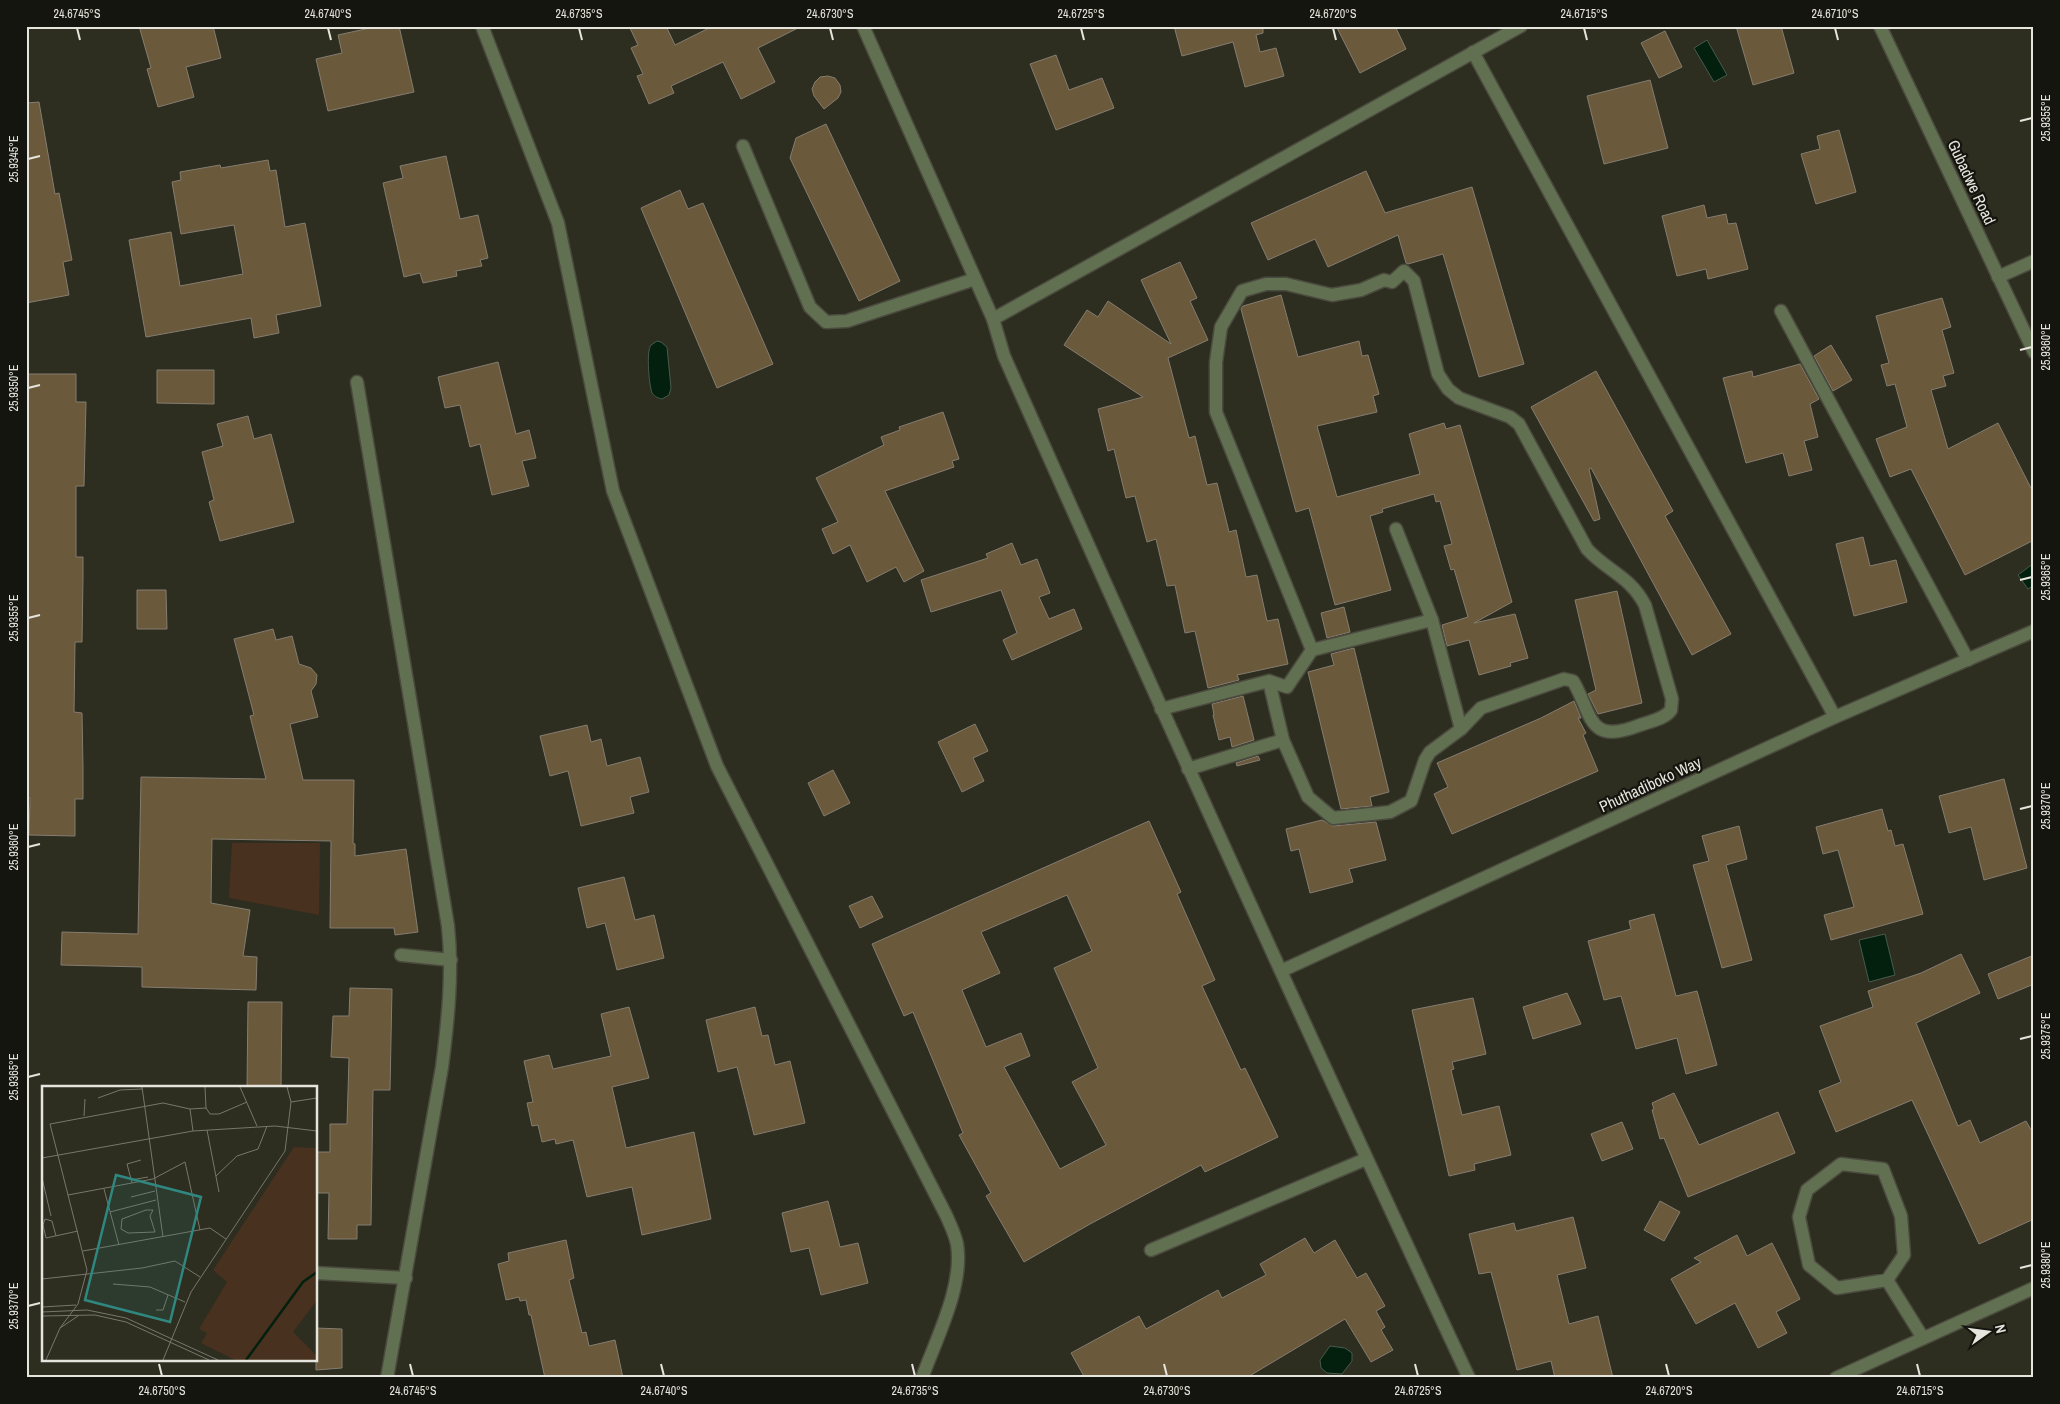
<svg xmlns="http://www.w3.org/2000/svg" width="2060" height="1404" font-family="'Archivo Narrow',sans-serif">
  <rect width="100%" height="100%" fill="#2d2d20"/>
  <path fill="#48311e" d="M232,843h88l-1,72 -90,-17z"/>
  <g fill="#03200e" stroke="#475b4c">
    <path d="M1707,40l20,35 -13,7 -20,-34z"/>
    <path d="M657,341l4,1 6,5 4,41 -2,7 -7,4c-4,-1 -7,-2 -10,-6 -3,-8 -6,-42 -1,-48z"/>
    <path d="M2034,563v22l-6,4 -10,-14z"/>
    <path d="M1885,934l10,41 -26,7 -10,-42z"/>
    <path d="M1330,1346l15,2 7,5v8l-10,13 -15,-1 -6,-5 -1,-8z"/>
  </g>
  <g fill="#6a593b" stroke="#857d70" fill-rule="evenodd">
    <path d="M139,26h74l8,32 -35,9 8,30 -36,10 -11,-38 4,-1z"/>
    <path d="M379,26h20l15,66 -86,19 -12,-52 26,-6 -4,-18z"/>
    <path d="M629,26h37l9,19 38,-19h89l-44,22 17,34 -34,17 -18,-37 -52,24 3,7 -25,11 -12,-28 6,-2 -12,-26 7,-3z"/>
    <path d="M1174,26h89v7l-7,2 4,17 16,-4 8,28 -39,11 -12,-45 -51,14z"/>
    <path d="M1336,26h59l11,23 -46,24z"/>
    <path d="M1736,26h45l13,47 -41,12z"/>
    <path d="M1665,31l17,36 -23,11 -18,-35z"/>
    <path d="M1056,55l13,35 33,-12 12,30 -58,22 -26,-66z"/>
    <path d="M828,76l7,2 5,7 1,7 -3,6 -14,11 -10,-13 -2,-7 3,-7 5,-5z"/>
    <path d="M1650,80l18,68 -64,16 -17,-68z"/>
    <path d="M39,102l16,92 4,-1 13,67 -9,2 6,33 -43,8v-200z"/>
    <path d="M826,124l74,157 -41,20 -69,-143 6,-20z"/>
    <path d="M1839,130l17,62 -40,12 -15,-50 19,-5 -3,-13z"/>
    <path d="M446,156l14,63 18,-4 10,43 -8,2 2,6 -26,5 1,5 -34,7 -3,-10 -16,4 -21,-94 20,-5 -3,-12z"/>
    <path d="M268,160l2,11 6,-1 9,57 20,-4 16,83 -45,9 3,18 -25,5 -3,-20 -105,19 -17,-97 42,-8 9,54 63,-12 -9,-49 -53,9 -9,-52 9,-2 -1,-8 40,-7 1,3z"/>
    <path d="M1366,171l19,42 87,-26 52,177 -45,13 -36,-123 -35,10 -2,-1 -8,-28 -70,32 -13,-28 -47,21 -17,-37z"/>
    <path d="M680,190l8,19 15,-6 70,161 -56,24 -76,-180z"/>
    <path d="M1704,205l3,13 19,-4 2,10 8,-1 12,46 -40,10 -2,-10 -29,7 -15,-60z"/>
    <path d="M1180,262l17,36 -7,3 18,39 -40,18 21,80 6,-2 12,49 10,-2 12,49 7,-2 10,47 11,-2 10,46 11,-2 10,45 -51,11 2,5 -31,8 -13,-57 -10,2 -10,-48 -8,1 -11,-47 -9,3 -12,-46 -9,2 -12,-49 -6,2 -10,-42 45,-12 -79,-52 23,-35 11,7 10,-16 63,43 -30,-64z"/>
    <path d="M1281,295l17,62 61,-16 3,15 6,-1 11,39 -6,2 4,16 -60,14 20,71 83,-23 -11,-40 35,-11 2,6 14,-4 52,177 -38,21 41,-9 13,44 -18,5 1,3 -32,9 -10,-35 -22,6 -5,-21 26,-8 -14,-48 -3,1 -7,-24 8,-2 -12,-43 -4,1 -2,-8 -52,15 1,3 -13,4 21,74 -56,15 -26,-97 -13,4 -55,-203 2,-3z"/>
    <path d="M1942,298l9,29 -9,3 12,43 -11,3 3,10 -15,4 17,59 50,-26 36,71v46l-69,35 -54,-106 -21,8 -14,-38 31,-12 -12,-43 -8,2 -6,-21 8,-2 -13,-47z"/>
    <path d="M1831,345l21,35 -19,11 -19,-35z"/>
    <path d="M498,362l18,72 13,-4 7,28 -14,3 7,25 -37,9 -12,-51 -10,3 -10,-42 -15,3 -7,-31z"/>
    <path d="M1800,364l19,35 -9,5 8,33 -14,4 8,29 -23,6 -6,-23 -37,10 -23,-85 29,-7 1,6z"/>
    <path d="M157,370h57v34l-57,-1z"/>
    <path d="M1596,371l77,140 -8,5 66,118 -39,21 -101,-187 -2,1 11,50 -6,2 -63,-114z"/>
    <path d="M27,374h49v28h10l-2,84h-8v71h7v20l-1,65h-7l-1,70 8,1 1,54v32h-8v37l-46,-1 1,-37h-4l2,-155h-2z"/>
    <path d="M943,412l16,47 -7,2 2,6 -69,24 39,80 -20,11 -8,-15 -29,15 -17,-37 -17,9 -11,-25 16,-7 -22,-44 68,-33 -3,-8 19,-7 -1,-3z"/>
    <path d="M248,416l6,23 17,-5 23,88 -74,19 -11,-39 5,-2 -12,-48 21,-6 -6,-22z"/>
    <path d="M1863,537l7,29 26,-6 11,42 -53,14 -18,-72z"/>
    <path d="M1012,543l9,22 16,-6 13,34 -11,4 10,22 25,-10 8,20 -70,31 -9,-20 14,-7 -16,-43 -70,22 -10,-32 67,-22 -2,-4z"/>
    <path d="M137,590h29l1,39h-30z"/>
    <path d="M1617,591l25,112 -44,11 -10,-20 8,-4 -21,-90z"/>
    <path d="M1344,607l6,25 -23,6 -6,-25z"/>
    <path d="M273,629l3,11 16,-4 7,28 12,4 6,7 -1,9 -5,7 7,26 -28,7 13,56h51l-1,63 2,1v12l51,-7 12,83 -23,3 -1,-7h-64l1,-87 -119,-2 -1,64 39,7 -7,46 14,1 -1,33 -114,-3v-20l-81,-2 1,-33 76,2 3,-157 125,2 -16,-63 4,-1 -20,-76z"/>
    <path d="M1354,648l35,144 -19,5 2,9 -31,3 -33,-137 26,-7 -3,-11z"/>
    <path d="M1243,696l11,44 -22,7 -2,-10 -11,3 -6,-25h1l-2,-11z"/>
    <path d="M1574,701l7,17h-3l8,15 -3,2 15,36 -146,63 -18,-40 14,-7 -11,-24 104,-45z"/>
    <path d="M975,724l13,27 -15,7 11,23 -22,11 -24,-50z"/>
    <path d="M587,725l4,17 10,-3 6,27 33,-9 9,35 -19,5 4,16 -53,13 -13,-55 -18,5 -10,-40z"/>
    <path d="M1258,756l2,4 -23,6 -1,-3z"/>
    <path d="M833,770l17,33 -26,13 -16,-33z"/>
    <path d="M2004,779l23,89 -43,12 -13,-53 -22,6 -10,-37z"/>
    <path d="M1882,809l6,22 3,-1 4,16 8,-2 20,70 -92,26 -7,-25 30,-8 -16,-57 -15,4 -7,-27z"/>
    <path d="M1322,820l11,6 43,-4 10,38 -37,9 4,13 -43,11 -11,-44 -8,2 -5,-22z"/>
    <path d="M1149,821l32,71 -4,2 38,86 -13,6 39,84 4,-2 33,69 -73,35 -4,-7 -111,59 -66,38 -38,-66 5,-3 -32,-58 4,-2 -50,-121 -9,4 -32,-72zM1067,895l25,56 -38,17 44,100 -26,14 34,63 -46,24 -56,-102 26,-11 -9,-23 -35,14 -24,-57 38,-17 -19,-41z"/>
    <path d="M1739,826l8,33 -21,6 26,95 -30,8 -29,-103 16,-4 -7,-25z"/>
    <path d="M624,877l11,43 19,-5 10,43 -47,12 -12,-47 -18,5 -9,-40z"/>
    <path d="M872,896l11,21 -23,11 -11,-22z"/>
    <path d="M1654,914l22,82 21,-5 20,74 -31,9 -9,-36 -41,11 -15,-53 -17,4 -16,-59 43,-12 -2,-8z"/>
    <path d="M1961,954l19,39 -64,30 42,103 12,-6 10,23 46,-22 8,14v84l-55,25 -67,-144 -76,32 -17,-41 22,-9 -21,-56 53,-19 -5,-16 53,-18z"/>
    <path d="M2034,955v29l-36,15 -10,-25z"/>
    <path d="M350,988l42,1 -2,101h-17l-2,135h-14v14h-29l1,-46h-13v-41h14v-28h17l2,-66 -18,-1 2,-41h16z"/>
    <path d="M1567,993l14,31 -48,15 -10,-32z"/>
    <path d="M1473,998l13,56 -34,8 2,7 -3,1 11,45 37,-9 12,49 -37,9 1,6 -26,6 -37,-166z"/>
    <path d="M248,1002h34l-1,86h-34z"/>
    <path d="M629,1007l20,71 -37,9 14,61 68,-16 17,87 -69,16 -10,-48 -45,10 -14,-57 -17,4 -1,-5 -13,3 -4,-17 -6,1 -5,-23 6,-1 -9,-41 25,-6 4,14 58,-13 -10,-42z"/>
    <path d="M755,1007l7,29 6,-1 7,30 15,-4 15,62 -51,12 -17,-68 -19,5 -12,-52z"/>
    <path d="M1674,1093l25,52 79,-33 17,41 -107,44 -24,-59 -4,1 -8,-29 2,-1 -2,-6z"/>
    <path d="M1622,1122l11,27 -31,12 -11,-27z"/>
    <path d="M828,1201l12,46 18,-4 10,40 -47,12 -12,-47 -18,4 -9,-39z"/>
    <path d="M1660,1201l20,11 -16,29 -20,-11z"/>
    <path d="M1573,1217l13,51 -29,7 12,49 29,-8 15,62h-58l-4,-17 -34,9 -26,-98 -12,2 -10,-40 45,-11 2,8z"/>
    <path d="M1737,1235l10,21 25,-13 28,56 -24,13 11,21 -29,15 -23,-45 -39,21 -25,-45 30,-17 -7,-4z"/>
    <path d="M1305,1238l9,15 21,-13 22,38 9,-5 19,33 -9,5 9,16 -4,3 12,20 -22,12 -26,-43 -99,59h-161l-14,-25 68,-37 7,13 72,-39 4,8 44,-23 -6,-11z"/>
    <path d="M566,1240l8,38 -5,2 13,53 4,-1 3,14 26,-6 8,38h-78l-14,-63h-2l-3,-15 -6,1 -1,-4 -13,3 -8,-36 11,-3 -1,-8z"/>
    <path d="M316,1328l26,1v39l-26,2z"/>
  </g>
  <g fill="none" stroke-linecap="round" stroke-linejoin="round">
    <g stroke="#4b4a3e" stroke-width="15">
      <g id="lane">
        <path d="M743,146l67,161 16,15 21,-1 128,-42"/>
        <path d="M1841,1164l42,5 18,47 3,39 -17,25 -50,8 -28,-23 -10,-48 8,-27z"/>
        <path d="M1887,1280l36,58"/>
      </g>
    </g>
    <g stroke="#4b4a3e" stroke-width="15">
      <g id="street">
        <path d="M482,26l76,197 55,268 104,275 229,449c4,9 9,19 11,29 7,42 -21,95 -35,134"/>
        <path d="M863,26l130,293 11,37c152,342 306,683 465,1022"/>
        <path d="M1880,26l154,326"/>
        <path d="M1473,52l362,665"/>
        <path d="M1998,277l36,-16"/>
        <path d="M1781,311l187,349"/>
        <path d="M993,319l528,-293"/>
        <path d="M357,382l91,544c5,47 0,94 -6,141l-55,311"/>
        <path d="M1396,529l36,91 29,109"/>
        <path d="M1312,650l120,-30"/>
        <path d="M1161,709l108,-28 18,6 25,-37 -96,-238v-50l5,-35 21,-36 24,-7h20l46,11 29,-5 23,-10 8,2 12,-11 10,10 24,93 10,15 11,9 51,19 9,7 68,125c20,22 43,27 58,56l27,94 -1,11c-6,9 -20,11 -31,15 -53,21 -47,-10 -67,-44l-9,-2 -83,29 -20,21 -31,23 -5,8 -14,41 -21,11 -57,6 -25,-21 -25,-57 -14,-59"/>
        <path d="M1188,769l95,-29"/>
        <path d="M401,955l50,5"/>
        <path d="M1281,971l554,-254 199,-86"/>
        <path d="M1151,1250l215,-91"/>
        <path d="M316,1273l90,5"/>
        <path d="M1836,1378l198,-90"/>
      </g>
    </g>
    <use href="#lane" stroke="#617051" stroke-width="12"/>
    <use href="#street" stroke="#617051" stroke-width="12"/>
  </g>
  <path fill="none" stroke="#e6e5dd" stroke-width="2" d="M77,28l3,12M328,28l3,12M579,28l3,12M830,28l3,12M1081,28l3,12M1333,28l3,12M1584,28l3,12M1835,28l3,12M2020,121l12,-3M28,159l12,-3M2020,350l12,-3M28,388l12,-3M2020,580l12,-3M28,618l12,-3M2020,809l12,-3M28,847l12,-3M2020,1039l12,-3M28,1077l12,-3M2020,1268l12,-3M28,1306l12,-3M159,1364l3,12M410,1364l3,12M661,1364l3,12M912,1364l3,12M1164,1364l3,12M1415,1364l3,12M1666,1364l3,12M1917,1364l3,12"/>
  <g text-anchor="middle" dominant-baseline="central" stroke-width="4.5" stroke-linejoin="round" paint-order="stroke">
    <g font-size="16" fill="#e6e5dd" stroke="#15150f">
      <text transform="translate(1972 182) rotate(65)">Gubadwe Road</text>
      <text transform="translate(1650 784) rotate(-25)">Phuthadiboko Way</text>
    </g>
  </g>
  <g transform="translate(42 1086)">
    <rect width="275" height="275" fill="#2d2d20"/>
    <path d="M252,61l23,1v152l-24,32 24,24v4h-82l-34,-17 6,-10 -8,-4 28,-47 -14,-12z" fill="#48311e"/>
    <path fill="none" stroke="#03200e" stroke-width="2.5" d="M204,274l57,-78 14,-10"/>
    <path fill="none" stroke="#77776c" stroke-width="1" d="M100,1l21,150M198,1l17,39M56,12l22,-8 22,-1M249,16l26,-4M164,22l4,6h9l28,-12M148,23l3,22M42,30l1,-17M165,44l12,62M0,72l151,-27 82,-5 42,5M174,90l21,-20 21,-7 9,-23M0,92l9,38M89,94l17,-3M90,97l-5,-19 14,-4M62,103l15,56M26,109l85,-16 32,-17 15,68M89,111l24,-6M104,124h7l-3,6 5,16 -27,1 -7,-4 1,-10zM68,126l46,-12M14,150l-4,-15 -7,-2 -2,6 3,13 32,-7M41,165l127,-23 16,11M0,193l100,-11 33,-7 25,16M71,198l37,3 35,15M0,221l34,-2M114,224h7l5,-15M0,226l45,-2 39,8 92,42M0,230l53,-1 31,7 83,38M18,242l18,-12M4,274l14,-32 18,-24 9,-34 -37,-146 113,-21 27,6 16,-1 -1,-21M121,274l28,-68 94,-141 6,-49 -4,-15"/>
    <path fill="#2f877f" fill-opacity="0.15" stroke="#2f877f" stroke-width="2.5" d="M74,89l85,22 -31,125 -85,-22z"/>
    <rect width="275" height="275" fill="none" stroke="#e6e5dd" stroke-width="2.5"/>
  </g>
  <rect width="2060" height="1404" fill="none" stroke="#15150f" stroke-width="55"/>
  <g transform="translate(1988 1332) rotate(76)" stroke="#15150f" stroke-width="4" paint-order="stroke">
  <path d="M0-4L9 19L0 12L-9 19Z" fill="#e6e5dd"/>
  <text y="-8" font-size="14" font-weight="bold" text-anchor="middle" fill="#e6e5dd">N</text>
  </g>
  <rect x="28" y="28" width="2004" height="1348" fill="none" stroke="#e6e5dd" stroke-width="2"/>
  <g font-size="12" text-anchor="middle" fill="#e6e5dd">
    <text x="77" y="18">24.6745°S</text>
    <text x="328" y="18">24.6740°S</text>
    <text x="579" y="18">24.6735°S</text>
    <text x="830" y="18">24.6730°S</text>
    <text x="1081" y="18">24.6725°S</text>
    <text x="1333" y="18">24.6720°S</text>
    <text x="1584" y="18">24.6715°S</text>
    <text x="1835" y="18">24.6710°S</text>
    <text transform="translate(2046 118) rotate(-90)" y="4">25.9355°E</text>
    <text transform="translate(14 159) rotate(-90)" y="4">25.9345°E</text>
    <text transform="translate(2046 347) rotate(-90)" y="4">25.9360°E</text>
    <text transform="translate(14 388) rotate(-90)" y="4">25.9350°E</text>
    <text transform="translate(2046 577) rotate(-90)" y="4">25.9365°E</text>
    <text transform="translate(14 618) rotate(-90)" y="4">25.9355°E</text>
    <text transform="translate(2046 806) rotate(-90)" y="4">25.9370°E</text>
    <text transform="translate(14 847) rotate(-90)" y="4">25.9360°E</text>
    <text transform="translate(2046 1036) rotate(-90)" y="4">25.9375°E</text>
    <text transform="translate(14 1077) rotate(-90)" y="4">25.9365°E</text>
    <text transform="translate(2046 1265) rotate(-90)" y="4">25.9380°E</text>
    <text transform="translate(14 1306) rotate(-90)" y="4">25.9370°E</text>
    <text x="162" y="1395">24.6750°S</text>
    <text x="413" y="1395">24.6745°S</text>
    <text x="664" y="1395">24.6740°S</text>
    <text x="915" y="1395">24.6735°S</text>
    <text x="1167" y="1395">24.6730°S</text>
    <text x="1418" y="1395">24.6725°S</text>
    <text x="1669" y="1395">24.6720°S</text>
    <text x="1920" y="1395">24.6715°S</text>
  </g>
</svg>
